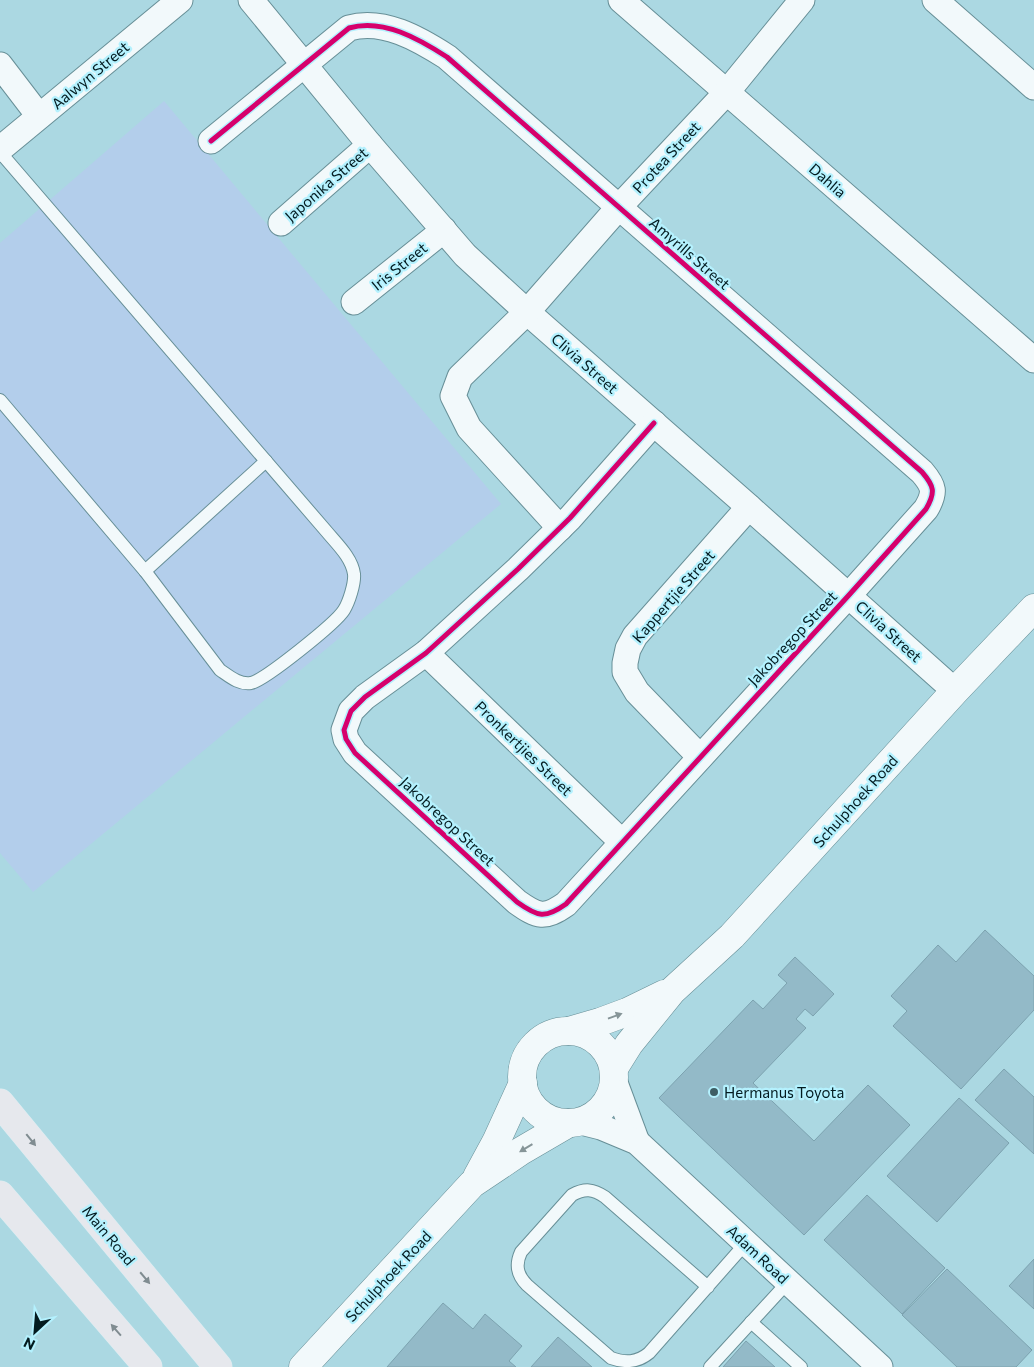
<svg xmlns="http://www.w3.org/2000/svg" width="1034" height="1367" font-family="Commissioner,sans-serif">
  <rect width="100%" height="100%" fill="#abd8e2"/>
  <path fill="#b3ceeb" d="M164,101l337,403 -468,388 -33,-39v-610z"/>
  <g fill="#93bac8" stroke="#7ca2af">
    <path d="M985,930l49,46v34l-73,79 -68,-63 14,-15 -16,-15 47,-51 18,17z"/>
    <path d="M795,957l39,37 -21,22 -8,-7 -9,10 10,9 -53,55 61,58 54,-56 42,40 -106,110 -145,-137 94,-98 10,9 24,-26 -9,-8z"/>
    <path d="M1004,1069l30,28v57l-59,-54z"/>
    <path d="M959,1098l50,45 -72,79 -50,-46z"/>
    <path d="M867,1195l78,73 -43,46 -78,-74z"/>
    <path d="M1034,1259v50l-25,-23z"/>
    <path d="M947,1269l85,81 -16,17h-59l-55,-52z"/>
    <path d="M443,1303l30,26 12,-15 37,32 -13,15 7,6h-129z"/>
    <path d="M558,1337l34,30h-61z"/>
    <path d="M746,1341l29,26h-52z"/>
  </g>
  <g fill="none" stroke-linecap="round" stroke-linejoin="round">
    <g stroke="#678f97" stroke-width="14">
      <g id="lane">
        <path d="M0,152l327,380c10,12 25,26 27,42 1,9 -5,28 -10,36 -8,13 -79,70 -93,73 -12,2 -22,-7 -31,-13l-75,-99 -145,-171"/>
        <path d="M145,571l121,-110"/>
        <path d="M708,1287l-103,-90c-12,-8 -20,-9 -33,-2l-51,57c-6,13 -4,23 6,33l84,73c14,5 26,5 38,-5l97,-110"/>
        <path d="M751,1322l50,45"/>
        <path d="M710,1367l78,-85"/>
      </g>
    </g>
    <g stroke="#678f97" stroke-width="27">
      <g id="street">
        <path d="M251,0l119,145 95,110 62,57 222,195 206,184"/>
        <path d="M621,0l413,360"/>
        <path d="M935,0l99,87"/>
        <path d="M0,65l39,51"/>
        <path d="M211,141l138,-113c34,-10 70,11 98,29l475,415c12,14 14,20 4,37l-77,86 -283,309c-21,15 -28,13 -49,-2l-162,-149 -9,-14 -2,-9 7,-19 14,-14 61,-44 92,-84 52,-51 84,-95"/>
        <path d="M0,149l180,-149"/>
        <path d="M281,223l89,-78"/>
        <path d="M354,302l90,-72"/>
        <path d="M560,528l-91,-100 -16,-32 7,-19 67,-65 92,-105 108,-115 75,-92"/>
        <path d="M426,653l196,189"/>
        <path d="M700,757l-63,-65 -12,-20v-9l3,-14 7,-13 114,-129"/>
        <path d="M614,1080l23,62"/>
        <path d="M581,1122l20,5 36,15 243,225"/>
      </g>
    </g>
    <g stroke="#678f97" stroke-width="29">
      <g id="secondary">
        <path d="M569,1031l31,-9 27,-10 37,-18"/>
        <circle cx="568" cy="1077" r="46"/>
        <path d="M614,1068l15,-24 43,-53 60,-55 223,-245 79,-83"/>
        <path d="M477,1177l19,-35 27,-59"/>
        <path d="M303,1367l169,-183 49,-33 48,-28"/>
      </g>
    </g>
    <g stroke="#d9edf2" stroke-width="29">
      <g id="primary">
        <path d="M0,1103l218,264"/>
        <path d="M0,1195l148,172"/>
      </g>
    </g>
    <use href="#lane" stroke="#f2f9fb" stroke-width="12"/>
    <use href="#street" stroke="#f2f9fb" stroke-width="25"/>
    <use href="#secondary" stroke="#f2f9fb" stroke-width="28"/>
    <use href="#primary" stroke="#e6e8ed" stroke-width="28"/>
    <g stroke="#b4f1fe" stroke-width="8">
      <path id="cycleway" d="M211,141l138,-113c34,-10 70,11 98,29l475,415c12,14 14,20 4,37l-77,86 -283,309c-21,15 -28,13 -49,-2l-162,-149 -9,-14 -2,-9 7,-19 14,-14 61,-44 92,-84 52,-51 84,-95"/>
    </g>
    <use href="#cycleway" stroke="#d6006c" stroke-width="5"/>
  </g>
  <defs><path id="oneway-solid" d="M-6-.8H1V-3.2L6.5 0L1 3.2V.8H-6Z" transform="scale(1.25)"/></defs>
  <g fill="#869598">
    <use href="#oneway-solid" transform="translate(615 1016) rotate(-20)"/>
    <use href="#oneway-solid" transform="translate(526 1148) rotate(149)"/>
  </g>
  <g fill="#808c91">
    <use href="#oneway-solid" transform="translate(31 1140) rotate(51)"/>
    <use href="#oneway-solid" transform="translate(145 1278) rotate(50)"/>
    <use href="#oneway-solid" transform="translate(116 1330) rotate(-131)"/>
  </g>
  <circle fill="#3e5d64" stroke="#b4f1fe" stroke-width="2" cx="714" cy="1092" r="5"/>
  <g text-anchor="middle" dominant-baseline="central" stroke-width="4.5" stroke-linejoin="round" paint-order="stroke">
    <g font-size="15" fill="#031b20" stroke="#b4f1fe">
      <text transform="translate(90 75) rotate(-40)">Aalwyn Street</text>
      <text transform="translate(666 157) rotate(-47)">Protea Street</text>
      <text transform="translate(828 180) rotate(41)">Dahlia</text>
      <text transform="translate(326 184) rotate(-41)">Japonika Street</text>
      <text transform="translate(690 253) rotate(41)">Amyrills Street</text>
      <text transform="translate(399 266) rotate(-39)">Iris Street</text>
      <text transform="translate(585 363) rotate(41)">Clivia Street</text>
      <text transform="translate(673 596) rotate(-49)">Kappertjie Street</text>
      <text transform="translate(889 631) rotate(42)">Clivia Street</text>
      <text transform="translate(792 638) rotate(-47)">Jakobregop Street</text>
      <text transform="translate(524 748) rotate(44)">Pronkertjies Street</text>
      <text transform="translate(855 801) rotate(-48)">Schulphoek Road</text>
      <text transform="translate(448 821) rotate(43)">Jakobregop Street</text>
      <text transform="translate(109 1235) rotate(50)">Main Road</text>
      <text transform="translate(758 1254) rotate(43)">Adam Road</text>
      <text transform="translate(388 1276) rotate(-47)">Schulphoek Road</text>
    </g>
    <g font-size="15" fill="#031b20" stroke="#b4f1fe" text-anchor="start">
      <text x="724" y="1092">Hermanus Toyota</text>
    </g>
  </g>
  <g transform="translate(35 1332) rotate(206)" stroke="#b4f1fe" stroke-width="4" paint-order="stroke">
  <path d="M0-4L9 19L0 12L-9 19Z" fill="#031b20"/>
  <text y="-8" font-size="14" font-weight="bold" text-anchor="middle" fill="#031b20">N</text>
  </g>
</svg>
